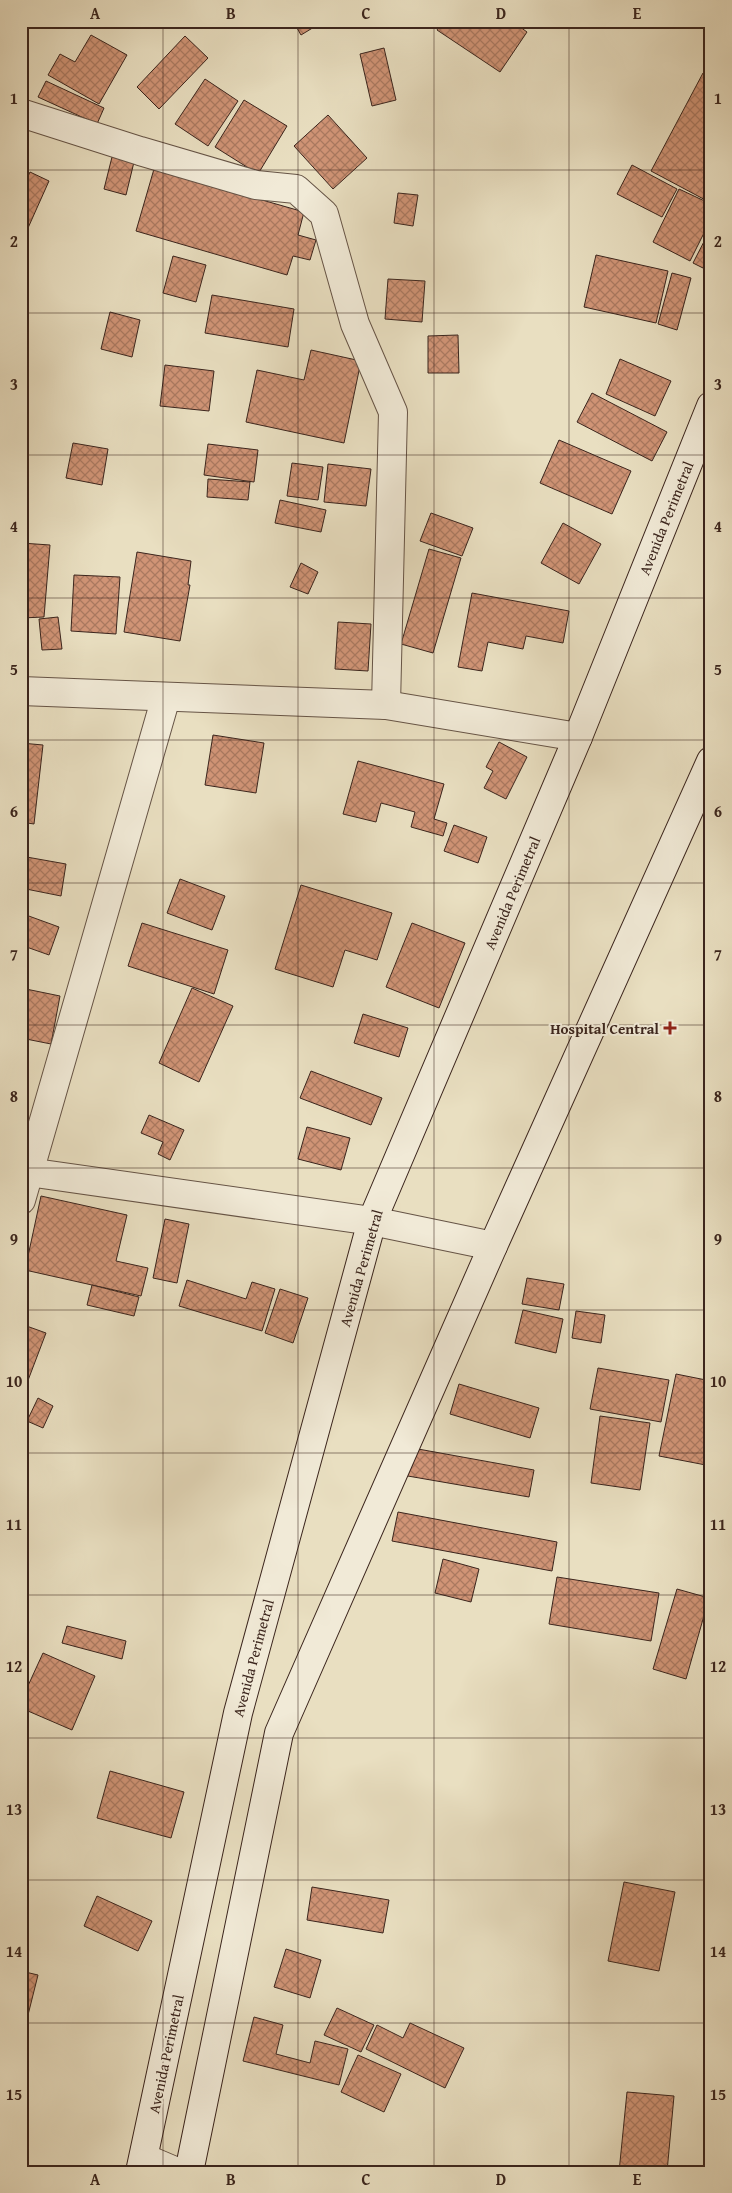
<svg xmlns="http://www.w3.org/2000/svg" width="732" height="2193" font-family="'Gentium Book Plus',serif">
  <defs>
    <pattern id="building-cross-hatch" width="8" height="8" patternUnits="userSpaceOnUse" patternTransform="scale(1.25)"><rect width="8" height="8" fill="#d09476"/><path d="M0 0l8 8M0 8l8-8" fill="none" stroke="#aa7960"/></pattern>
  </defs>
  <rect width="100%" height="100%" fill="#e9dfc1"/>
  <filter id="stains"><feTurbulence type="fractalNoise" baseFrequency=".004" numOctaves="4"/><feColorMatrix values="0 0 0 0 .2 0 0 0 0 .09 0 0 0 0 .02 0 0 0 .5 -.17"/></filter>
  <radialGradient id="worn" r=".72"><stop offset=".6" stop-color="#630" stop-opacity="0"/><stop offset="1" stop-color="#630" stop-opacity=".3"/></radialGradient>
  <g fill="url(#building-cross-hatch)" stroke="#3b251d">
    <path d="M293,21h31l-23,14z"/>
    <path d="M443,21h69l15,11 -27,40 -63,-42z"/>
    <path d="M91,35l36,20 -28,49 -51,-29 12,-21 15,8z"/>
    <path d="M185,36l23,22 -49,51 -22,-22z"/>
    <path d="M384,48l12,52 -24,6 -12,-52z"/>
    <path d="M703,73l8,4v126l-60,-32z"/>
    <path d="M205,79l33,22 -30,45 -33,-22z"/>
    <path d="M46,81l58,27 -7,16 -59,-27z"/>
    <path d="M244,100l43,26 -29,48 -43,-27z"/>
    <path d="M328,115l39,43 -34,31 -39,-43z"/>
    <path d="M112,157l22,5 -8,33 -22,-6z"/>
    <path d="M632,165l45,24 -15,28 -45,-23z"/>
    <path d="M154,169l150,43 -6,23 18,5 -6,20 -17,-4 -6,19 -151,-44z"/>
    <path d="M30,172l19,9 -21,47 -7,-3v-34z"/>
    <path d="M679,189l32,15v15l-21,42 -37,-19z"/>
    <path d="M398,193l20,2 -5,31 -19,-3z"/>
    <path d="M711,228v44l-18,-9z"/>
    <path d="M596,255l72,16 -12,52 -72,-16z"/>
    <path d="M173,256l33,9 -10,37 -33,-9z"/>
    <path d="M672,273l19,5 -14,52 -19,-6z"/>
    <path d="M388,279l37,2 -3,41 -37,-3z"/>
    <path d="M212,295l82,14 -6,38 -83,-14z"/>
    <path d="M110,312l30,8 -8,37 -31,-8z"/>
    <path d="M458,335l1,38h-31v-37z"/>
    <path d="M311,350l50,11 -17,82 -98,-21 11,-52 47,10z"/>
    <path d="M620,359l51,22 -16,35 -49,-22z"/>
    <path d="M165,365l49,6 -5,40 -49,-5z"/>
    <path d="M592,393l75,39 -15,29 -75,-39z"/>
    <path d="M559,440l72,31 -19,43 -72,-31z"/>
    <path d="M73,443l35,6 -6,36 -36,-7z"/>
    <path d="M208,444l50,6 -4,32 -50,-7z"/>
    <path d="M292,463l31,4 -5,33 -31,-4z"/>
    <path d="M328,464l43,5 -5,37 -42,-4z"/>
    <path d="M208,479l42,3 -2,18 -41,-3z"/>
    <path d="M280,500l46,10 -5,22 -46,-9z"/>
    <path d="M431,513l42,15 -11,28 -42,-15z"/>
    <path d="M563,523l38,21 -22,40 -38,-21z"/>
    <path d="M21,543l29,2 -6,72 -23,1z"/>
    <path d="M429,549l32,9 -28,95 -32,-9z"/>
    <path d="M137,552l54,9 -3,24h2l-10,56 -56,-9z"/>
    <path d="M301,563l17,9 -10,22 -18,-7z"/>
    <path d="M74,575l46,2 -4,57 -45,-3z"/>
    <path d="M472,593l97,18 -6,32 -37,-7 -3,13 -35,-7 -6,29 -24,-4z"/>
    <path d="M58,617l4,32 -20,1 -3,-31z"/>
    <path d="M338,622l33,2 -3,47 -33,-2z"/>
    <path d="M213,735l51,8 -8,50 -51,-8z"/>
    <path d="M499,742l28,15 -21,42 -22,-11 9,-17 -7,-4z"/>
    <path d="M21,743l22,2 -9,79 -13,-2z"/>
    <path d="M358,761l86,23 -10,35 13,4 -4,13 -32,-9 4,-15 -34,-9 -5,19 -33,-8z"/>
    <path d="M454,825l33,12 -9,26 -34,-12z"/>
    <path d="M21,856l45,8 -5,32 -40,-8z"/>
    <path d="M180,879l45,17 -13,34 -45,-17z"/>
    <path d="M301,885l91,28 -15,47 -32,-10 -12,37 -58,-18z"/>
    <path d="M26,915l33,12 -10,28 -28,-10v-16z"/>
    <path d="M142,923l86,27 -14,44 -86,-28z"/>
    <path d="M412,923l53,20 -26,65 -53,-21z"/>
    <path d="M21,988l39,8 -9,48 -30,-6z"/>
    <path d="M192,988l41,18 -34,76 -40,-19z"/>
    <path d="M363,1014l45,14 -9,29 -45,-14z"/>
    <path d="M311,1071l71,27 -11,27 -71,-27z"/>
    <path d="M149,1115l35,15 -14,30 -12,-6 5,-12 -22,-9z"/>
    <path d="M307,1127l43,11 -9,32 -43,-11z"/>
    <path d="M41,1196l86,19 -11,46 32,7 -7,28 -116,-26z"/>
    <path d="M165,1219l24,5 -12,59 -24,-5z"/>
    <path d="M527,1278l37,6 -5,26 -37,-6z"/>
    <path d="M187,1280l59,19 6,-17 23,7 -13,42 -83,-25z"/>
    <path d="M92,1285l47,12 -5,19 -47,-11z"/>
    <path d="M280,1289l28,9 -15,45 -28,-10z"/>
    <path d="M523,1310l40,9 -7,34 -41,-10z"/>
    <path d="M576,1311l29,4 -4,28 -29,-5z"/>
    <path d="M21,1324l25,9 -19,50 -6,-2z"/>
    <path d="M598,1368l71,12 -8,42 -71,-13z"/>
    <path d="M676,1374l35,7v85l-52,-10z"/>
    <path d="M459,1384l80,24 -9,30 -80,-24z"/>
    <path d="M38,1398l15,8 -10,22 -16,-7z"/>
    <path d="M600,1416l50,7 -10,67 -49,-7z"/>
    <path d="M407,1447l127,23 -5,27 -127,-22z"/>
    <path d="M398,1512l159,30 -5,29 -160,-30z"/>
    <path d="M443,1559l36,10 -8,33 -36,-9z"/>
    <path d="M557,1577l102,16 -8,48 -102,-17z"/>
    <path d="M677,1589l32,9 -23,81 -33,-10z"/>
    <path d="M67,1626l59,15 -4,18 -60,-16z"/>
    <path d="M43,1653l52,23 -23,54 -51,-22v-7z"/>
    <path d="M110,1771l74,21 -13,46 -74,-20z"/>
    <path d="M624,1882l51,10 -16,79 -51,-10z"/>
    <path d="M312,1887l77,13 -6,33 -76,-13z"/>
    <path d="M97,1896l55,25 -14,30 -54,-25z"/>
    <path d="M286,1949l35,11 -11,38 -36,-11z"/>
    <path d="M21,1971l17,4 -10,40 -7,-2z"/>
    <path d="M337,2008l37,17 -13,27 -37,-17z"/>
    <path d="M254,2017l29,8 -7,29 34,9 5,-22 33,8 -9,36 -96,-24z"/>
    <path d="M410,2023l54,25 -19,40 -79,-39 11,-24 26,13z"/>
    <path d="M358,2055l43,19 -17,38 -43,-20z"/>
    <path d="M627,2092l47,4 -7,76h-48z"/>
  </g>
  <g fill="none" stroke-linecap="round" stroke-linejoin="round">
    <g stroke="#665446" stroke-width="30">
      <g id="street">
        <path d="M21,113l119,38 116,34 40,4 28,25 31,110 38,88 -7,293"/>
        <path d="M21,691l365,14 192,32"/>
        <path d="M21,1171l351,50 121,25"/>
        <path d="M21,1200l145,-503"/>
        <path d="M144,2158l33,14"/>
      </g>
    </g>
    <g stroke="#3b251d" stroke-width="30">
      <g id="secondary">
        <path d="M140,2172l98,-459 134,-492 206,-484 133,-331"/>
        <path d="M189,2172l90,-439 214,-487 218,-485"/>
      </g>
    </g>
    <use href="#street" stroke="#f1ead7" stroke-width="28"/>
    <use href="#secondary" stroke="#f1ead7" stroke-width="28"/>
  </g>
  <path fill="none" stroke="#3b251d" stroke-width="1" stroke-opacity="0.55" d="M163,21v2151M298,21v2151M434,21v2151M569,21v2151M21,170h690M21,313h690M21,455h690M21,598h690M21,740h690M21,883h690M21,1025h690M21,1168h690M21,1310h690M21,1453h690M21,1595h690M21,1738h690M21,1880h690M21,2023h690"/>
  <path fill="#8f2418" stroke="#f1ead7" stroke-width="2" d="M667.5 1020.5h5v5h5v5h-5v5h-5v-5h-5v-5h5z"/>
  <g text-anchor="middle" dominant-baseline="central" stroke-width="4" stroke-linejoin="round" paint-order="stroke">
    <g font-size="15" fill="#3b251d" stroke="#f1ead7">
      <text transform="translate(666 518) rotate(-68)">Avenida Perimetral</text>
      <text transform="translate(512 893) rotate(-67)">Avenida Perimetral</text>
      <text transform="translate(361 1268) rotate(-74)">Avenida Perimetral</text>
      <text transform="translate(253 1658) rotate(-75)">Avenida Perimetral</text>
      <text transform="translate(166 2054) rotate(-78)">Avenida Perimetral</text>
    </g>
    <g font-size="15" font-weight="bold" fill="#3b251d" stroke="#f1ead7" text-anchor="end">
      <text x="659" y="1028">Hospital Central</text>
    </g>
  </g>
  <rect width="732" height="2193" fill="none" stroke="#e9dfc1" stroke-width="55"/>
  <rect x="28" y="28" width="676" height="2138" fill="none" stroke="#3b251d" stroke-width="2"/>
  <g font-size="16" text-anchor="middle" font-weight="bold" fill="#3b251d">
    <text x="95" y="19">A</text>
    <text x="231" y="19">B</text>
    <text x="366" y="19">C</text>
    <text x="501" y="19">D</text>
    <text x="637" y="19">E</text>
    <text x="14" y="104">1</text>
    <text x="718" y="104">1</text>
    <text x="14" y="247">2</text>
    <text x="718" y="247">2</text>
    <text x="14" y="390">3</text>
    <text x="718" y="390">3</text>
    <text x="14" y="532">4</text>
    <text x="718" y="532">4</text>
    <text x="14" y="675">5</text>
    <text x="718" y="675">5</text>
    <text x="14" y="817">6</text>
    <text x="718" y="817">6</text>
    <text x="14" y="960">7</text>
    <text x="718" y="960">7</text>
    <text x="14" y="1102">8</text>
    <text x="718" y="1102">8</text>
    <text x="14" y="1245">9</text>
    <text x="718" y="1245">9</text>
    <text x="14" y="1387">10</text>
    <text x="718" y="1387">10</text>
    <text x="14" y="1530">11</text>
    <text x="718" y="1530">11</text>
    <text x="14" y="1672">12</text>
    <text x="718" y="1672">12</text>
    <text x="14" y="1815">13</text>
    <text x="718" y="1815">13</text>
    <text x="14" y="1957">14</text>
    <text x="718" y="1957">14</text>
    <text x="14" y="2100">15</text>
    <text x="718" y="2100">15</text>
    <text x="95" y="2185">A</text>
    <text x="231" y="2185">B</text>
    <text x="366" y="2185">C</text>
    <text x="501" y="2185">D</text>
    <text x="637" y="2185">E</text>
  </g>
  <rect width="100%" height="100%" filter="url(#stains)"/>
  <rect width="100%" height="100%" fill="url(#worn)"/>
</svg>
